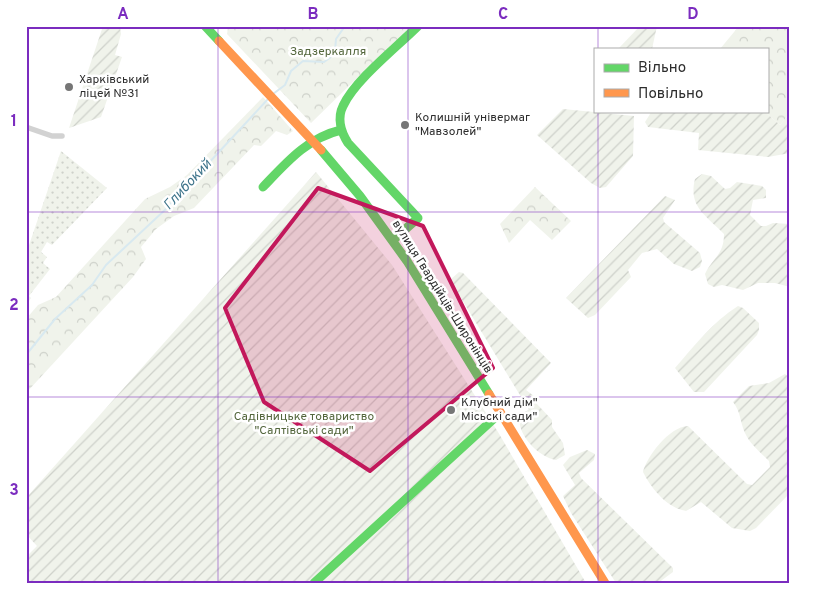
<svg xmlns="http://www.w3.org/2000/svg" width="816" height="609" font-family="Overpass,sans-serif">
  <defs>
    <pattern id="grass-dots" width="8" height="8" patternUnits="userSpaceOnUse" patternTransform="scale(1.25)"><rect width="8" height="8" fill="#f0f3eb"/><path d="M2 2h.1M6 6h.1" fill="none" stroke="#ced1ca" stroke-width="1.8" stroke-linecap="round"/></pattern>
    <pattern id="forest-crowns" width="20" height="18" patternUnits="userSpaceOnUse" patternTransform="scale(1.25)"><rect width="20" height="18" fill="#f0f3eb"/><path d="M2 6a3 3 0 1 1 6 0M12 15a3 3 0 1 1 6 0" fill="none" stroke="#ced1ca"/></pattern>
    <pattern id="garden-furrows" width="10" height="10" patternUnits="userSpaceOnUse" patternTransform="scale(1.25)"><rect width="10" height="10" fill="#f0f3eb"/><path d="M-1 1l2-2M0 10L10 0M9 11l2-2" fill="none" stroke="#ced1ca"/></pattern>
  </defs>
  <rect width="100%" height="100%" fill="#fff"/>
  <path fill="url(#grass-dots)" d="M61,151l46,37 -55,57 -5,-3 -6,10 6,5 -4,6 7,6 -21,27 2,2 -5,7v-51z"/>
  <g fill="url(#forest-crowns)">
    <path d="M235,26h183l-15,15 -12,4 -80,78 -84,-89 1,-6z"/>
    <path d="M739,26h51v87l-10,12 -16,-14h3v-62h-47z"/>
    <path d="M263,97l30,34 -6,4 -11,-4 -15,15 -7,-1 -60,63 -20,8 -18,13 -15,18 5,12 -13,18 -107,116v-74l12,-14 18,-8 89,-98 25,-12 17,-12z"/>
    <path d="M535,187l36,34 -19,19 -22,-20 -21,23 -9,-19z"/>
  </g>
  <g fill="url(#garden-furrows)">
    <path d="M103,26l17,1 1,7 -6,21 7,2 -21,60 -32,11z"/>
    <path d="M640,26h17l-5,23h-34z"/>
    <path d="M563,109l71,7 -1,40 -27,31 -6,1 -9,-5 -54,-48z"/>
    <path d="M652,111h112l16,14 10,-12v40l-22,4 -70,-7 1,-17 -51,-6 -3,-5z"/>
    <path d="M316,172l76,93 106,167 88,151h-560v-26l11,-11 -11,-12v-36z"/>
    <path d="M702,174l9,2 14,13 5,-1 7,-6 25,4 4,4v8l-13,2 -3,15 11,11h5l7,-3 17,1v63l-15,-4h-17l-15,7 -21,-5 -8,2 -6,-3 -3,-10c8,-17 19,-19 19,-40 -18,-19 -36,-27 -29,-55z"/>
    <path d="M665,196l10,4 -12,18 1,4 36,31 2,8 -2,6 -8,4 -18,-7 -17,-15 -15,4 -14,17 3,7 -36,38 -7,3 -22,-20z"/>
    <path d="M459,272l4,1 88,90 -25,27 12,9 -1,5 15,16v7l11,16 2,12 -9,5c-18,-3 -41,-27 -36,-46l9,-4 -79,-130z"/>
    <path d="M738,306l5,2 16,15v7l-2,5 -53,57h-10l-19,-24c19,-22 38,-46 63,-62z"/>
    <path d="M785,374l5,4v115l-34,35 -6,3 -18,-3 -31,-26 -15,9c-19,-3 -35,-23 -43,-39 4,-16 26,-45 45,-46l59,58 5,1 18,-18 -1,-6c-9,-9 -19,-17 -24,-28 -5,-11 -4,-21 -12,-31l16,-16 20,-3z"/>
    <path d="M587,450l8,4 -1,6 -15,13 2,5 92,90v4l-15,11h-42l-45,-70 -8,-17 12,-11 -12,-20 7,-8z"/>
  </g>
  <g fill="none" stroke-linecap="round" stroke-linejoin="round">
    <g stroke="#d8e9f0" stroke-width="2">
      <path d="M273,94l12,-9 6,-14 12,-10 21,1 7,-5 4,-6 1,-12 9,-13"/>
      <path d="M26,355l29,-36 37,-34 14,-20 61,-57 101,-109"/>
    </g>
    <path stroke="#d2d2d2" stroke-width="5.5" d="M26,127l26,9h10"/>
    <g stroke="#63d668" stroke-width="9">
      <path d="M205,26l14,15"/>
      <path d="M321,150l39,46 47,65 82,133"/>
      <path d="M263,187c23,-24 44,-49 78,-57"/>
      <path d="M393,240l25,-22 -70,-75c-7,-11 -11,-25 -5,-37 12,-26 54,-59 75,-80"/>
      <path d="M314,583l186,-170"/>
    </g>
    <path stroke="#ff974d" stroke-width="9" d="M489,394l116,189"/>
    <path stroke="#ff974d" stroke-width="9" d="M219,41l102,109"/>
  </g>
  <path fill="#c2185b" fill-opacity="0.2" stroke="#c2185b" stroke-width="4" stroke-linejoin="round" d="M318,188l105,38 70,142 -123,103 -106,-69 -39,-94z"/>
  <path fill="none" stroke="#7b2cbf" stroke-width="1" stroke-opacity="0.55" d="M218,26v557M408,26v557M598,26v23M598,111v472M26,212h764M26,397h764"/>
  <g fill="#767676" stroke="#fff" stroke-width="2">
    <circle cx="69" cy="87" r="5"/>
    <circle cx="405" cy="125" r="5"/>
    <circle cx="451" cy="410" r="5"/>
  </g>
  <g text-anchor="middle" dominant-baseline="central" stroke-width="5" stroke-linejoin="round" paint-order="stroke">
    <g font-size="12" fill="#53663c" stroke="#fff">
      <text x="328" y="52">Задзеркалля</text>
      <text x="304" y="417">Садівницьке товариство<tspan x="304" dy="14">"Салтівські сади"</tspan></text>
    </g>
    <g font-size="12" fill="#2d2d2d" stroke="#fff" text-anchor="start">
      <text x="79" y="80">Харківський<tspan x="79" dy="14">ліцей №31</tspan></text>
      <text x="415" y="118">Колишній універмаг<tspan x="415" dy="14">"Мавзолей"</tspan></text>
      <text x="461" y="403">Клубний дім"<tspan x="461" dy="14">Місьскі сади"</tspan></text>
    </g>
    <g font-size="12" fill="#2d2d2d" stroke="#fff">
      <text transform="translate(442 297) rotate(58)">вулиця Гвардійців-Широнінців</text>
    </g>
    <g font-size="14" font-style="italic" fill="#3e748b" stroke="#fff">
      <text transform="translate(188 185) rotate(-47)">Глибокий</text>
    </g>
  </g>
  <rect width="816" height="609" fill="none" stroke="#ffffff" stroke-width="55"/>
  <rect x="594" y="48" width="175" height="65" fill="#ffffff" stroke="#ababab"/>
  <rect x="604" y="64" width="25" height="8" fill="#63d668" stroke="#ababab"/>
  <text x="638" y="72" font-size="15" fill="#2d2d2d">Вільно</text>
  <rect x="604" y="89" width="25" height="8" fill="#ff974d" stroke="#ababab"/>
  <text x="638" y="98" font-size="15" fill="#2d2d2d">Повільно</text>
  <rect x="28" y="28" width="760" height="554" fill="none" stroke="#7b2cbf" stroke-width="2"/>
  <g font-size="16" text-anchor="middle" font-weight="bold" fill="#7b2cbf">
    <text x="123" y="19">A</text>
    <text x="313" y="19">B</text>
    <text x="503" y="19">C</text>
    <text x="693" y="19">D</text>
    <text x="14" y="126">1</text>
    <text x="14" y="310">2</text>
    <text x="14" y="495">3</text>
  </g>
</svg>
